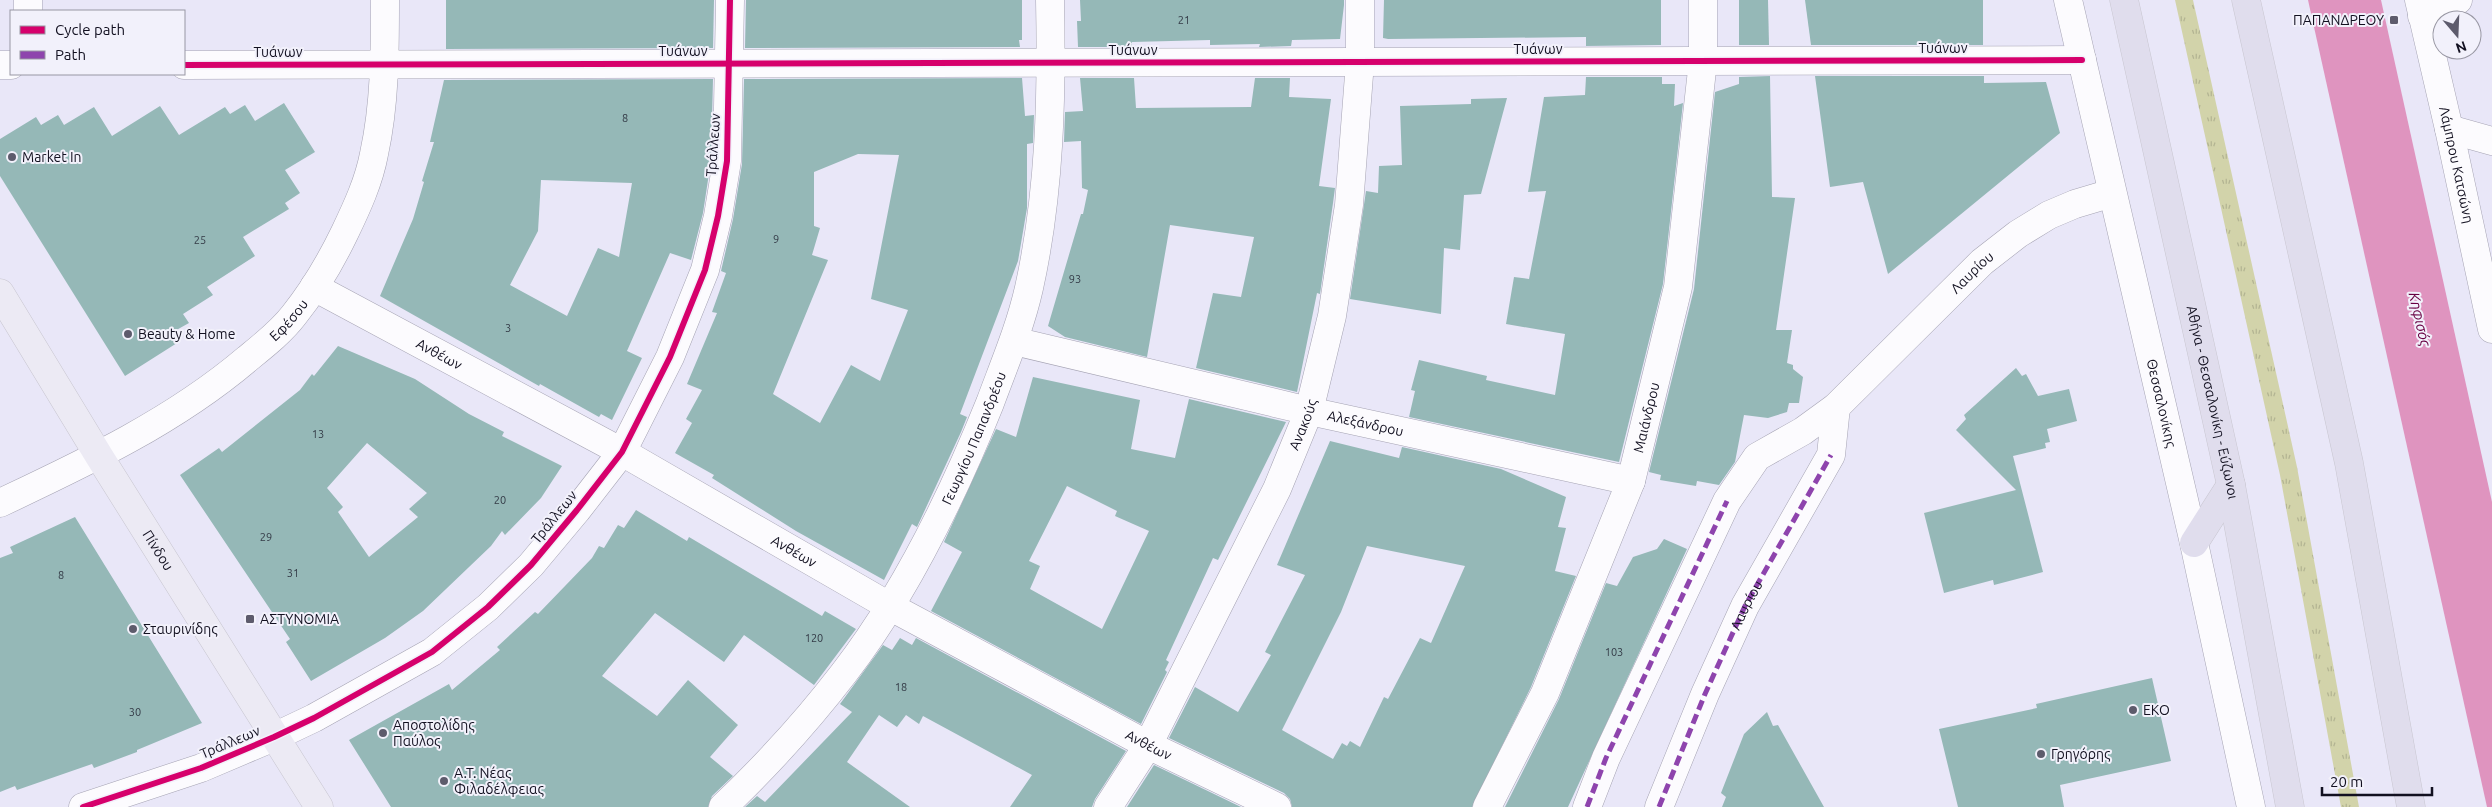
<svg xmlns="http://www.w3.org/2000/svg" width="2492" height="807" font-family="Ubuntu,sans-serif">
  <defs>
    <pattern id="grass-tufts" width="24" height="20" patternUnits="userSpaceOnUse" patternTransform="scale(1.25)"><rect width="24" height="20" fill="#d2d3aa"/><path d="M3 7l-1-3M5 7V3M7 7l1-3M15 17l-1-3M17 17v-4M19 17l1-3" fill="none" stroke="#b3b492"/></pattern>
  </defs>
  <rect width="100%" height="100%" fill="#e9e7f8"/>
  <path fill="url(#grass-tufts)" d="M2175,0h18l104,467 62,340h-18l-61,-332z"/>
  <path fill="#df94bf" d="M2308,0h73l111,502v305h-5z"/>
  <g fill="#95b8b7" fill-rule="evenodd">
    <path d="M446,0h268l-1,48 -267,1z"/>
    <path d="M746,0h276v40h-3l1,7 -275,1z"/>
    <path d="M1080,0h264v5l-4,34 -48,1 -1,6 -32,1 1,-3 -50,1v-5l-78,2v5h-54l-1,-26h4z"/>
    <path d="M1384,0h277v45l-75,1v-9l-198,2 -5,-1z"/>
    <path d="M1739,0h29l1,45h-30z"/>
    <path d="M1805,0h178v45h-172z"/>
    <path d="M1770,76l2,121 23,1 -19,132h16l-5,33 6,2v4l10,8 -4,26h-10l-2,9 -19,6 -24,-3 -9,47 -16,23 -22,-4 -1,5 -36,-6 1,-5 -12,-3 45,-183 21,-197 24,-8v-7z"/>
    <path d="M1815,76h169v7l62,-1 14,51 -172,141 -25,-92 -33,5z"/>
    <path d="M1586,77h76v7h13l-1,22 9,-3 -20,181 -44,178 -210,-45 6,-26 -4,-1 8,-30 68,16 -1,4 69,15 10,-61 -59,-10 8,-47 15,2 17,-88 -18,1 16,-95 41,-2z"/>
    <path d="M1022,78l3,38 9,-1 -1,28 -6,1v64l-9,53 -58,153 7,3 -6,15 -44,95 -5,-3 -28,56 -88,-49 -84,-53 2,-3 -39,-22 17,-30 -6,-4 16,-29 -15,-6 30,-71 -5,-1 14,-39 -5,-2 12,-52 9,-55 2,-85zM858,154l41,1 -28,144 37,11 -28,71 -29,-16 -31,58 -47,-29 55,-134 -16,-5 8,-27 -6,-2v-54z"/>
    <path d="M1080,78h54l2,30 115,-1 4,-29h35l-1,19 42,2 -12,87 16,2 -2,15 -13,91 -3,-1 -20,99 -101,-24 17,-75 28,4 13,-60 -84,-12 -23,132 -82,-20 -17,-11 33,-112h2l5,-24 -6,-2 -1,-47 -17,1 1,-30 18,-1z"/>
    <path d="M713,79l-2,81 -8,53 -12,47 -21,-7 -43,98 15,7 -30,62 -11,-6 -2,3 -59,-33 -1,2 -159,-90 33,-77 11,-37 -2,-1 12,-39h-4l14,-62zM541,180l91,3 -13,74 -21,-9 -31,68 -57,-31 28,-54z"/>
    <path d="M1507,98l-26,96 -17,1 -4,55 -16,-2 -3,66 -91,-15 16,-108 12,2 1,-27 23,-1 -2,-59 71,-2v-5z"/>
    <path d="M284,103l31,49 -30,18 15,23 -15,10 4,6 -46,28 12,19 -48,31 6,8 -30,19 6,9 -18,10 6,10 -52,33 -125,-200v-37l36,-22 5,8 17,-10 6,10 30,-18 18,29 48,-30 19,29 46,-28 5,7 15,-9 10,16z"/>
    <path d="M338,346l77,33 54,35 35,18 -2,4 60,30 -21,32 -36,37 -3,-4 -11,15 -68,65 -38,27 -74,43 -25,-39 4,-3 -110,-164 39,-27 3,4 78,-62 12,-16 2,2zM367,443l60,50 -18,16 9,8 -49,40 -31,-45 5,-5 -16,-19z"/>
    <path d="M2016,368l6,8 4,-2 12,22 31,-7 8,32 -30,8 3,13 -5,1 1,5 -33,8 30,116 -49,13 -1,-5 -49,13 -20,-80 92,-23 -60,-60 10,-11 -2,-4z"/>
    <path d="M1033,377l107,23 -9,49 44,9 14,-59 97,23 -68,138 -5,-2 -47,102 3,2 -4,8 2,2 -26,52 -210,-113 31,-59 -18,-10 52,-113 20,8zM1067,486l50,25 -2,5 34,15 -47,98 -72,-40 10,-23 -11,-5z"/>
    <path d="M1330,441l69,17 3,-11 99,22 65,28 -8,30 8,1 -11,43 21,5 -45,111 -59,120h-180l-2,-8 -6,-6 -115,-55 26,-51 43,25 33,-57 -6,-3 40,-77 -28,-10zM1367,546l98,20 -34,77 -11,-5 -32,61 -4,-2 -24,50 -10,-6 -3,5 -5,-3 -9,16 -51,-29 59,-118z"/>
    <path d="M636,510l51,31 2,-4 133,79 3,-5 31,18 -42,56 -70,-50 -20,27 -69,-49 -53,63 55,40 31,-36 50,45 -28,32 23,19 -21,20 -4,11h-317l-42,-67 100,-56 3,6 48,-40 -3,-3 38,-35 3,2 54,-56 7,-12 5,2 14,-23 6,3z"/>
    <path d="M75,517l127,206 -65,27v2l-43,16 -2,-4 -75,26 -2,-4 -15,6v-234l13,-5 -3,-6z"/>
    <path d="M1664,539l23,10 -119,258h-63l54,-108 47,-116 11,3 16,-29 24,-8z"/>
    <path d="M900,638l12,7 4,-7 210,113 -31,48 -3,8h-82l22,-32 -109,-59 -4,8 -13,-9 -9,12 -18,-12 -32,47 63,45h-165l12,-11 8,6 87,-90 -12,-8 43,-59 9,5z"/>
    <path d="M2152,678l19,83 -111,24 4,22h-106l-19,-78 98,-21 -1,-4z"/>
    <path d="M1767,712l6,14 5,-1 46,82h-102l4,-10 -5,-4 23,-59z"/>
    <path d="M1154,765l87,42h-114z"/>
  </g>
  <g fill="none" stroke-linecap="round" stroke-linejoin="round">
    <g stroke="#a5a3b3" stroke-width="29">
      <g id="minor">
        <path d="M28,0v11"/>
        <path id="s1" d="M2068,0l126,543 57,264"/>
        <path id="s2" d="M2419,0l30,129 43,200"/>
        <path d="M2422,16l36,-16"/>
        <path d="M0,65h11"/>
        <path d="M184,65l1898,-5"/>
        <path d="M2449,129l43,12"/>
        <path id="s3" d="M314,287l308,165 267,154 259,139 129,62"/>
        <path id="s4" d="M1014,341l295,70 322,70"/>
        <path id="s5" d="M0,503c87,-41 174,-82 247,-144 16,-13 34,-27 47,-44 20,-25 37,-54 51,-83 12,-25 24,-51 29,-78 11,-50 11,-103 11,-154"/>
        <path d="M83,807l118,-39 73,-31 40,-19 118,-66 56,-45 43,-42 46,-55 45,-58 48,-95 35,-87 13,-54 9,-55 3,-161"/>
        <path id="s6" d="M723,807c43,-41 85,-87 121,-134 61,-79 109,-178 146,-270 14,-38 30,-75 39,-115 21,-95 23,-192 21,-288"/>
        <path id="s7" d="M1108,807l40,-62 129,-256 32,-78 23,-95 17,-111 11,-143v-62"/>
        <path id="s8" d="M1487,807l58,-114 86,-212 47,-194 25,-226v-61"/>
        <path id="s9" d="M1587,807l19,-49 121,-257 30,-44 46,-26 33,-24 146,-145 36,-28 31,-19 26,-11 37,-11"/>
        <path id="s10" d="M1659,807l46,-113 40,-88 86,-151 5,-48"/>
      </g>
    </g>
    <g stroke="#c8c6d0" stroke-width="29">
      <g id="major">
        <path id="s11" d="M0,293l99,163 220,351"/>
      </g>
    </g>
    <g stroke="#c8c6d0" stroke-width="29">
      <g id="highway">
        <path id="s12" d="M2124,0l107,485 59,322"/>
        <path d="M2246,0l103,463 62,344"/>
        <path d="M2194,543l37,-58"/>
      </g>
    </g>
    <use href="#minor" stroke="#fcfbfe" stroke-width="28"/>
    <use href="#major" stroke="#eceaf4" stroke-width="28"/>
    <use href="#highway" stroke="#e0dded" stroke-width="28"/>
    <g stroke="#8e44ad" stroke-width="5" stroke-dasharray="10 5" stroke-linecap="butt">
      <path d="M1587,807l19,-49 121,-257"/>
      <path d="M1659,807l46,-113 40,-88 86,-151"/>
    </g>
    <g stroke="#f2f1fb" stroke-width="9">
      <g id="cycleway">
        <path d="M184,65l1898,-5"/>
        <path d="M83,807l118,-39 73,-31 40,-19 118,-66 56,-45 43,-42 46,-55 45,-58 48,-95 35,-87 13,-54 9,-55 3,-161"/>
      </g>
    </g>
    <use href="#cycleway" stroke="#d6006c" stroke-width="6"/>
  </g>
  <g fill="#5d5b6c" stroke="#f2f1fb" stroke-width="2">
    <rect x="2389" y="15" width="10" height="10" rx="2.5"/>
    <circle cx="12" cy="157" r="5"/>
    <circle cx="128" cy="334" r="5"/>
    <rect x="245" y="614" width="10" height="10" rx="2.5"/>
    <circle cx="133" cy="629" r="5"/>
    <circle cx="2133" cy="710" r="5"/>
    <circle cx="383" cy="733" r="5"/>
    <circle cx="2041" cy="754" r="5"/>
    <circle cx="444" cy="781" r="5"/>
  </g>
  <g text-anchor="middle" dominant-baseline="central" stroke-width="4" stroke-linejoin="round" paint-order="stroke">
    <g font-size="11" fill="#333a46">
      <text x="1184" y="20">21</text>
      <text x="625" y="118">8</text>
      <text x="776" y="239">9</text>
      <text x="200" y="240">25</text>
      <text x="1075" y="279">93</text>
      <text x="508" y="328">3</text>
      <text x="318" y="434">13</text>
      <text x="500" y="500">20</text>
      <text x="266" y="537">29</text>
      <text x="293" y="573">31</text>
      <text x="61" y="575">8</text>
      <text x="814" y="638">120</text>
      <text x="1614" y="652">103</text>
      <text x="901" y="687">18</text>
      <text x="135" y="712">30</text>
    </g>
    <g font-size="14" fill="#121020" stroke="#f2f1fb" text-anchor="start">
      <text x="2384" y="20" text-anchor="end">ΠΑΠΑΝΔΡΕΟΥ</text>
      <text x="22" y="157">Market In</text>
      <text x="138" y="334">Beauty &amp; Home</text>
      <text x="260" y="619">ΑΣΤΥΝΟΜΙΑ</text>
      <text x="143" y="629">Σταυρινίδης</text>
      <text x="2143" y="710">EKO</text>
      <text x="393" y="725">Αποστολίδης<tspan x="393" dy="16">Παύλος</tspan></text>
      <text x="2051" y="754">Γρηγόρης</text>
      <text x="454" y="773">Α.Τ. Νέας<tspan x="454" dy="16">Φιλαδέλφειας</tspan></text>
    </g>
    <g font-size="14" fill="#121020" stroke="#f2f1fb">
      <text x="1943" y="48">Τυάνων</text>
      <text x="1538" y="49">Τυάνων</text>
      <text x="1133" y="50">Τυάνων</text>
      <text x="683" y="51">Τυάνων</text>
      <text x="278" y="52">Τυάνων</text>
      <text transform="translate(713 145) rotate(-86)">Τράλλεων</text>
      <text stroke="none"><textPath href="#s2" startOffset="169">Λάμπρου Κατσώνη</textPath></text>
      <text stroke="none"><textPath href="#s9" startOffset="675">Λαυρίου</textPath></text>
      <text stroke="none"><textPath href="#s5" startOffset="344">Εφέσου</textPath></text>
      <text stroke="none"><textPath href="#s3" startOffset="142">Ανθέων</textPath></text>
      <text stroke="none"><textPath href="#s12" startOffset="412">Αθήνα - Θεσσαλονίκη - Εύζωνοι</textPath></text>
      <text stroke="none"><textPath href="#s1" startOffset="414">Θεσσαλονίκης</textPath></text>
      <text stroke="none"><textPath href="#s8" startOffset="422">Μαιάνδρου</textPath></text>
      <text stroke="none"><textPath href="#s4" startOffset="361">Αλεξάνδρου</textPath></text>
      <text stroke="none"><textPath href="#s7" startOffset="430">Ανακούς</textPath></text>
      <text stroke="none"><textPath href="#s6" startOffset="450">Γεωργίου Παπανδρέου</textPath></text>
      <text transform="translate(554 517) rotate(-51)">Τράλλεων</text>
      <text stroke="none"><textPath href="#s11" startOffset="302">Πίνδου</textPath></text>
      <text stroke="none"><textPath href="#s3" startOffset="548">Ανθέων</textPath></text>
      <text stroke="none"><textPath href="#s10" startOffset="220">Λαυρίου</textPath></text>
      <text transform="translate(230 742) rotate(-23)">Τράλλεων</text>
      <text stroke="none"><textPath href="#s3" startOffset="952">Ανθέων</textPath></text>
    </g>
    <g font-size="15" font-style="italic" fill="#680142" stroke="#f2f1fb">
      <text transform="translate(2420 319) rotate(77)">Κηφισός</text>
    </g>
  </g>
  <rect x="10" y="10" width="175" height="65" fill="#f2f1fb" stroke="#9897a3"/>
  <rect x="20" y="26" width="25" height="8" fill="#d6006c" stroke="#9897a3"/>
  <text x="55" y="35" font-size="15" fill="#121020">Cycle path</text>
  <rect x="20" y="51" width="25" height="8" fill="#8e44ad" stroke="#9897a3"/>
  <text x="55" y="60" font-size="15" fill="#121020">Path</text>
  <g transform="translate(2457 35) rotate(161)"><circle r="24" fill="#f2f1fb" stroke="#9897a3"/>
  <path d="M0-4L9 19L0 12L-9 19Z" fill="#5d5b6c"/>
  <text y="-8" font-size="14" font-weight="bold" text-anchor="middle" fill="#121020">N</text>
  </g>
  <path d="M2322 787v8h110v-8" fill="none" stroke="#121020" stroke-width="2.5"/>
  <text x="2330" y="787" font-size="15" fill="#121020" stroke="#f2f1fb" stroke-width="4" paint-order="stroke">20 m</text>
</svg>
